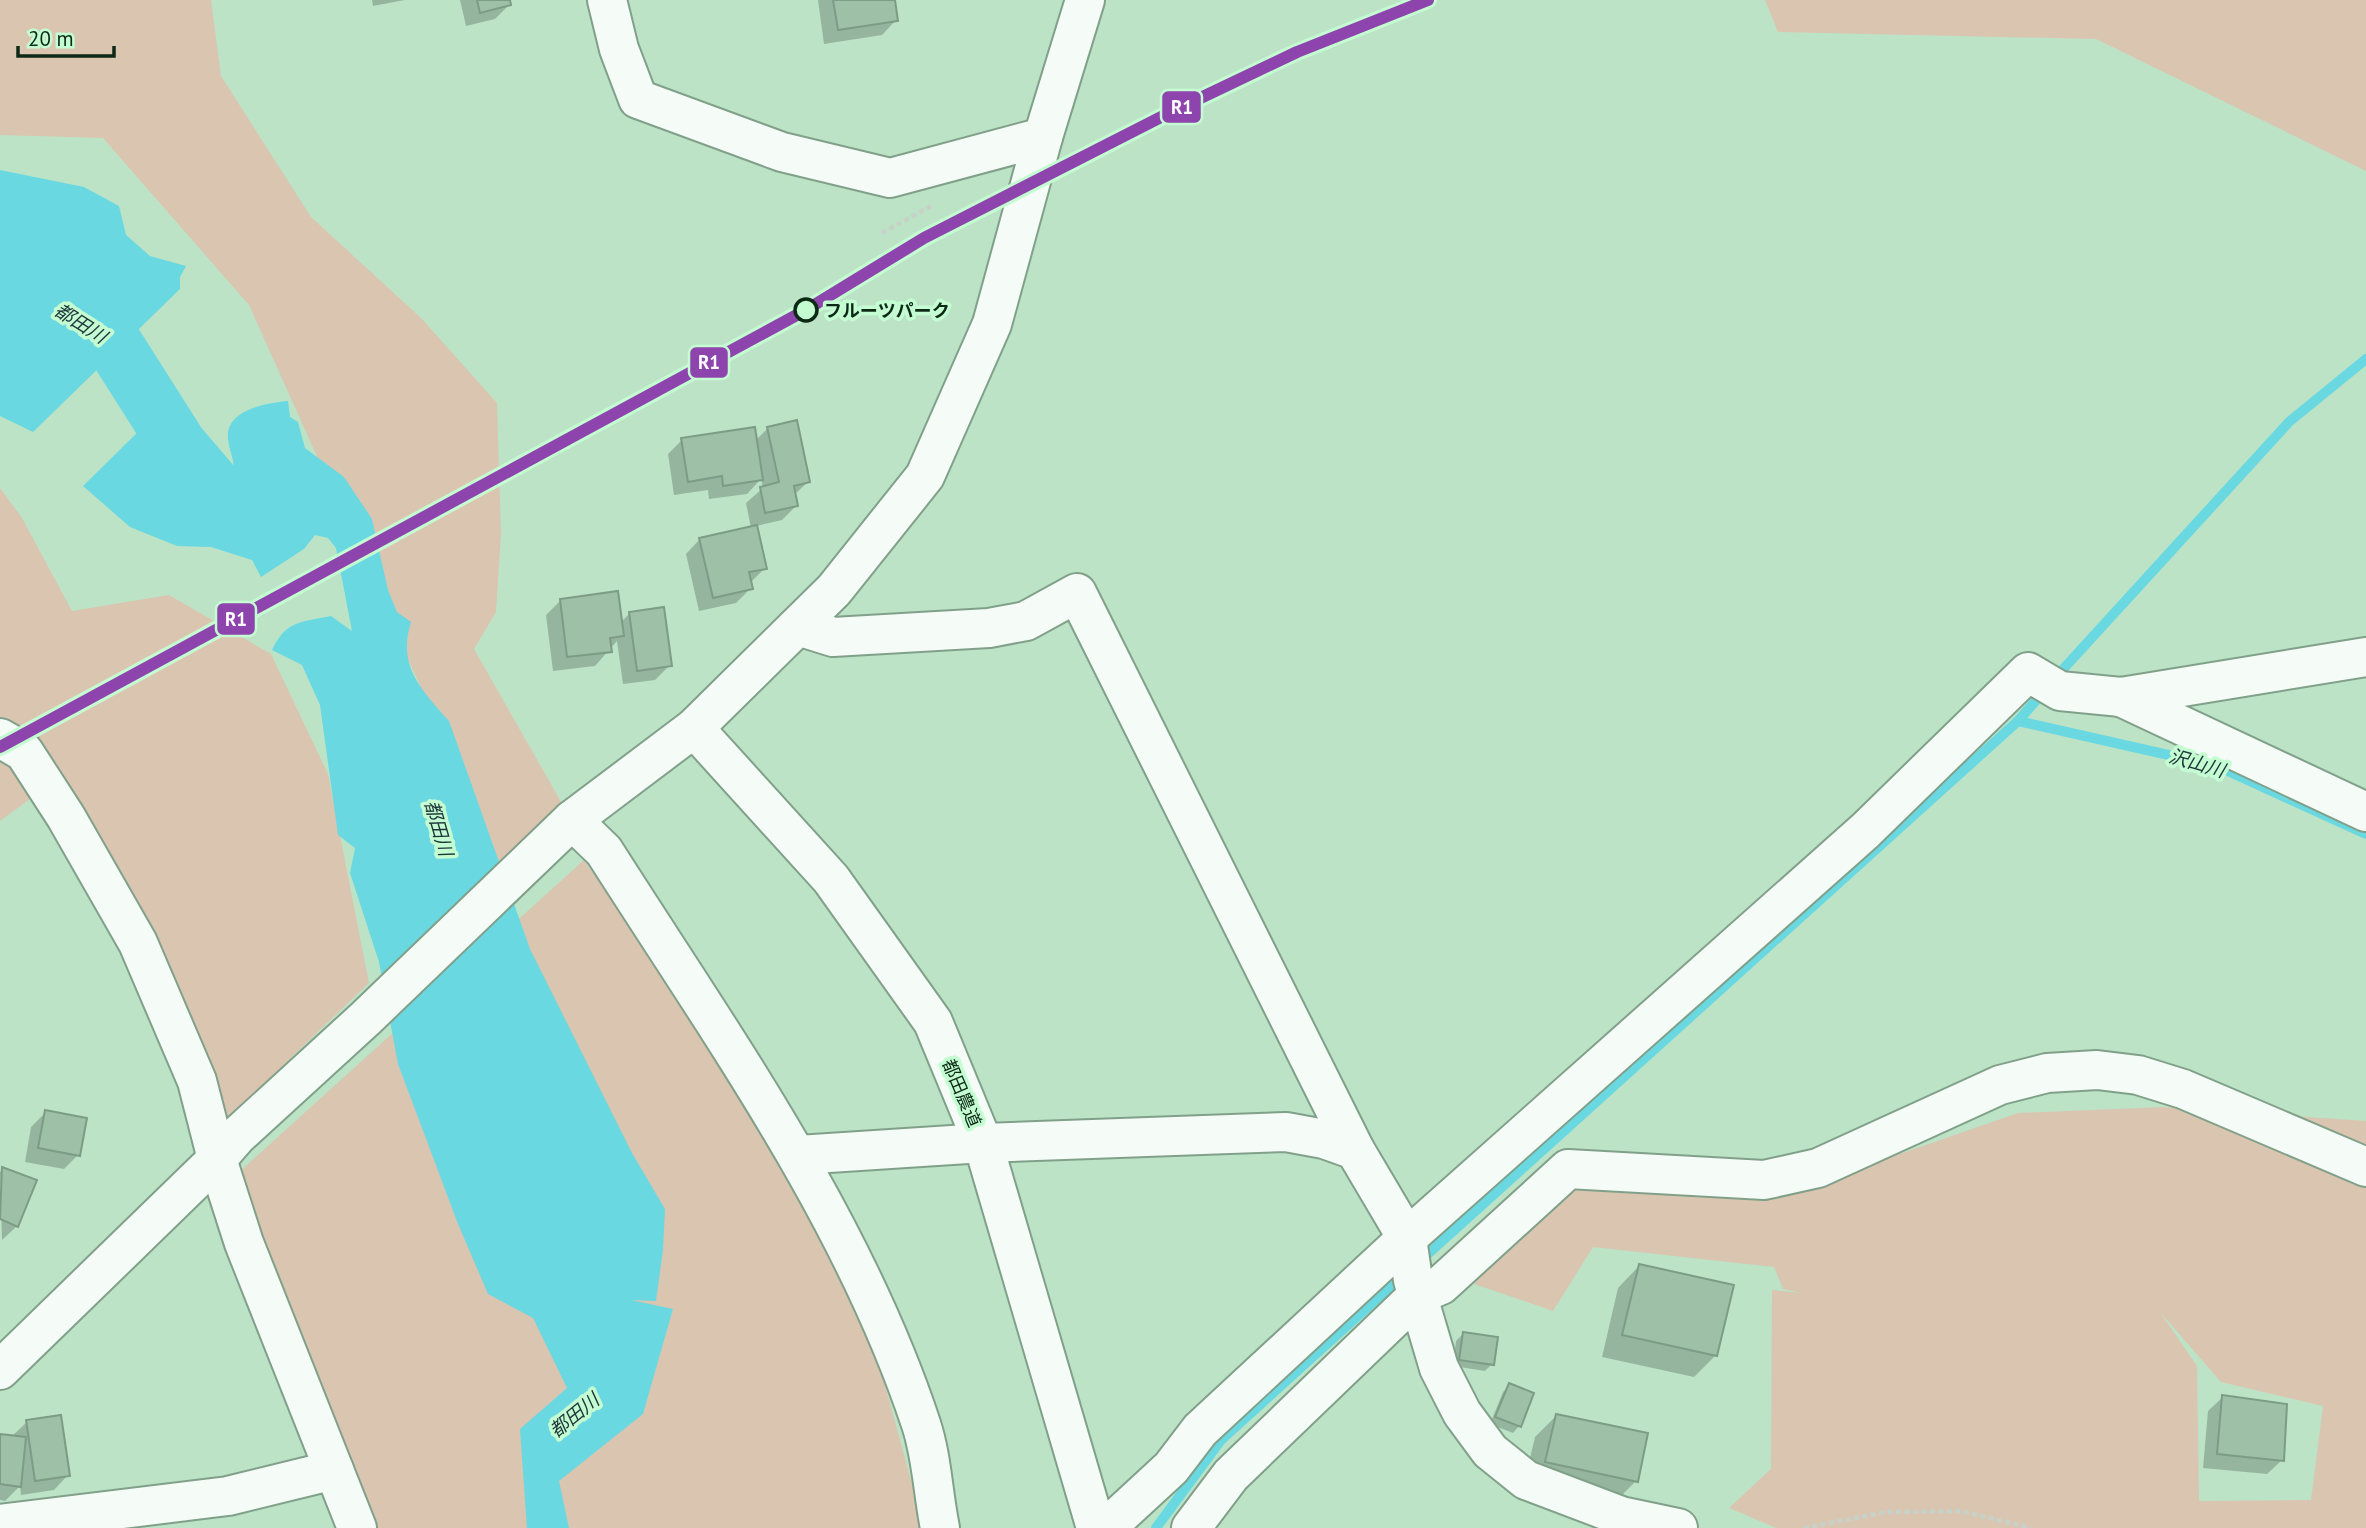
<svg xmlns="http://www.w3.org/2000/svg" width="2366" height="1528" font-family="'PT Sans','Noto Sans JP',sans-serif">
  <rect width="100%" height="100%" fill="#bce3c6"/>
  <g fill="#dac5b0" fill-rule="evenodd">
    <path d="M0,0h211l10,76 90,141 110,101 76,85 4,131 -5,78 -22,37 90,158 -64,57 -251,-559 -146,-167 -103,-3z"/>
    <path d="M1765,0h601v171l-270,-132 -318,-7z"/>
    <path d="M0,488l22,30 50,93 97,-16 102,59 57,120 41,209 -142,136 -87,-207 -87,-130 -53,39z"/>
    <path d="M584,860l151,216 138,265 51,187h-561l-125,-355z"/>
    <path d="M2164,1107l202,14v407h-590l-47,-20 42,-39 1,-179 30,3 -19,-4 -9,-22 -181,-20 -40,64 -79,-27 102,-107 278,-7 164,-57zM2160,1312l61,70 102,24 -12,94 -112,1 -2,-135z"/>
  </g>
  <g fill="#69d8e1">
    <path d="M0,170l84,17 35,19 7,29 24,21 36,10 -6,11v12l-147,143 -33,-16z"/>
    <path d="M288,401l2,16 8,5 7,26 39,29 28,42 16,71 9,22 14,10c-14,44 10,67 38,99l81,228 102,204 33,56 -2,41 -7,51 -25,-1 42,9 -30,105 -84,67 10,47h-42l-7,-99 47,-41 -34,-70 -45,-24 -30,-70 -60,-160 -19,-102 -29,-89 5,-25 -17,-13 -18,-130 -18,-40 -30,-15c14,-30 30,-28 59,-34l21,15 -16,-83 -8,-10 -13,-3 -11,14 -43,28 -9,-17 -41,-13 -34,-1 -47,-19 -47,-41 61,-60 57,36 12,11 21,-6c-1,-9 -5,-19 -6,-28 -3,-29 38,-36 60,-38z"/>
  </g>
  <g fill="#0003">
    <path d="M372,0h33l-32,6z"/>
    <path d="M460,0h49l1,4 -15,15 -29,7z"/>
    <path d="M893,0l3,20 -14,15 -58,9 -6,-44z"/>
    <path d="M768,428l40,54 -14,13 2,11 -14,14 -26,6 9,42 -15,15 1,5 -15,15 -37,8 -13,-57 14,-15 51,-11 -5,-25 17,-15 -2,-9 -14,15 -38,5 -1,-9 -34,5 -6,-41 14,-14 73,1z"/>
    <path d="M561,600l60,22 9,-9 40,52 -15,15 -32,4 -6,-43 -22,25 -42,5 -7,-56z"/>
    <path d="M46,1112l32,43 -14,14 -39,-7 6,-35z"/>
    <path d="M3,1169l14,57 -15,14 -2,-68z"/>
    <path d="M1639,1266l77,89 -22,22 -92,-20 16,-69z"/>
    <path d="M1463,1334l29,30 -7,7 -32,-5 3,-25z"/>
    <path d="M1510,1385l9,41 -6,7 -23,-9 13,-32z"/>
    <path d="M2223,1397l59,63 -15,14 -64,-6 5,-57z"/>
    <path d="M1557,1415l79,66 -22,22 -90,-19 11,-47z"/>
    <path d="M27,1422l41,53 -14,15 -33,5 -1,-9 -15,15 -5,-1v-64l11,1z"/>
  </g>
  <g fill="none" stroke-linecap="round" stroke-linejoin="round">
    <g stroke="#69d8e1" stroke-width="10">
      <path d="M2055,678l234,-256 77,-63"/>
      <path d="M2018,721l199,45 149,68"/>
      <path d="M1421,1260l597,-539 27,-31"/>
      <path d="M1156,1528l65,-88 183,-166"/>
    </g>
    <path stroke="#69d8e1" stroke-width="58" d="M0,274l112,67 66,104 54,63"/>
  </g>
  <g fill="#9dc0a7" stroke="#7d9c86" stroke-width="2">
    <path d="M477,0h33l1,5 -31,8z"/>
    <path d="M833,0h62l3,21 -60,9z"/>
    <path d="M797,420l13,62 -16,4 4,20 -33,7 -5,-26 19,-5 -12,-55z"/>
    <path d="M755,427l8,53 -40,6 -1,-10 -34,6 -7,-44z"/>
    <path d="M757,525l10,44 -18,3 4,17 -40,9 -14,-60z"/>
    <path d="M618,591l6,45 -14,2 2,14 -45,5 -7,-58z"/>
    <path d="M664,607l8,59 -35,5 -8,-59z"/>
    <path d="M45,1110l42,8 -7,38 -42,-8z"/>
    <path d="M2,1167l35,13 -19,47 -18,-8z"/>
    <path d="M1639,1264l95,21 -17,71 -95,-21z"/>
    <path d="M1463,1332l35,5 -4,28 -35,-5z"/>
    <path d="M1509,1383l25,10 -13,34 -26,-10z"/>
    <path d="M2222,1395l65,9 -3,57 -67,-7z"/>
    <path d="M1556,1414l92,19 -10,49 -93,-20z"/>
    <path d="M61,1415l9,61 -35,5 -9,-61z"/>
    <path d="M0,1434l26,3 -5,50 -21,-3z"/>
  </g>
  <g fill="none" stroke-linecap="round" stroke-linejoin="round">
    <g stroke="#81a08a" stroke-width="42">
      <g id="street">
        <path d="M607,0l12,49 19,50 144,53 108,26 153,-41"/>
        <path d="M798,626l35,11 156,-9 37,-7 51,-28 278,557"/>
        <path d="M2121,697l245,115"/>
        <path d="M0,738l24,14 42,65 72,126 59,138 20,78 27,84 113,285"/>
        <path d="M572,820l32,31c117,184 248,365 317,573 11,33 12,70 19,104"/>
        <path d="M798,1155l185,-12 303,-11 38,7 31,11 52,88 6,42 26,88 23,45 28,38 36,29 95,36 57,12"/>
        <path d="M0,1524l228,-28 106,-26"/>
        <path d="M1106,1528l65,-60 29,-38 207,-192 458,-407 163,-159 32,19 61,6 245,-40"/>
        <path d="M1191,1528l40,-53 187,-180 23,-10 127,-116 196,11 54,-12 182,-83 47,-12 50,-3 41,5 45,14 183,78"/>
      </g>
    </g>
    <g stroke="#81a08a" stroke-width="42">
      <g id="secondary">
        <path d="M694,728l137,151 102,143 50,121 113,385"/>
        <path d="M0,1370l217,-211 20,-23 129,-118 206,-198 122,-92 140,-138 91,-114 67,-152 51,-187 42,-137"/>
      </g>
    </g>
    <g stroke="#c6d2c9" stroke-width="4.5" stroke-dasharray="5 3.5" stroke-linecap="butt">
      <path d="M882,233l51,-28"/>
      <path d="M1804,1528l82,-16 75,-1 70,17"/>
    </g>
    <use href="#street" stroke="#f5fbf6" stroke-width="38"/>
    <use href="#secondary" stroke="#f5fbf6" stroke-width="38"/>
    <g stroke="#c4fdd2" stroke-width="18">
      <path id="rail-1" d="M0,747l806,-437 118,-72 245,-125 128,-61 131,-52"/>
    </g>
    <use href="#rail-1" stroke="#8e44ad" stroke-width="12"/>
  </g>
  <circle fill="#c4fdd2" stroke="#0c2916" stroke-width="3.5" cx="806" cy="310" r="11"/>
  <g text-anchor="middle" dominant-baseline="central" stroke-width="7" stroke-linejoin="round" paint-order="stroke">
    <g font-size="18" font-weight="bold" fill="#0c2916" stroke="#c4fdd2" text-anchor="start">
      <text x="824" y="310">フルーツパーク</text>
    </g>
    <g font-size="18" fill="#0c2916" stroke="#c4fdd2">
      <text transform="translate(962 1093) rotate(67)">都田農道</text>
    </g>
    <g font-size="19" font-style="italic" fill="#1e353a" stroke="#c4fdd2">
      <text transform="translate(81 323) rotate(32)">都田川</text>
      <text transform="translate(2197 763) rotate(16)">沢山川</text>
      <text transform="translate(439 828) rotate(74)">都田川</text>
      <text transform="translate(574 1415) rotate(-39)">都田川</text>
    </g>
  </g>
  <g stroke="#c4fdd2" stroke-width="2.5">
    <rect x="1161" y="90" width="41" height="34" rx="7" fill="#8e44ad"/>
    <rect x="689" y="346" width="40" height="33" rx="7" fill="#8e44ad"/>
    <rect x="216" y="602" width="40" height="34" rx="7" fill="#8e44ad"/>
  </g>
  <g font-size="19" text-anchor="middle" font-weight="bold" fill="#fff">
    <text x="1182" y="114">R1</text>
    <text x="709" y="369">R1</text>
    <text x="236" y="626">R1</text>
  </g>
  <path d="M18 46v10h96v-10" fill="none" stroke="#0c2916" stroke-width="3.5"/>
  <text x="28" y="46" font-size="21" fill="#0c2916" stroke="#c4fdd2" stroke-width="5" paint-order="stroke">20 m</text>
</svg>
